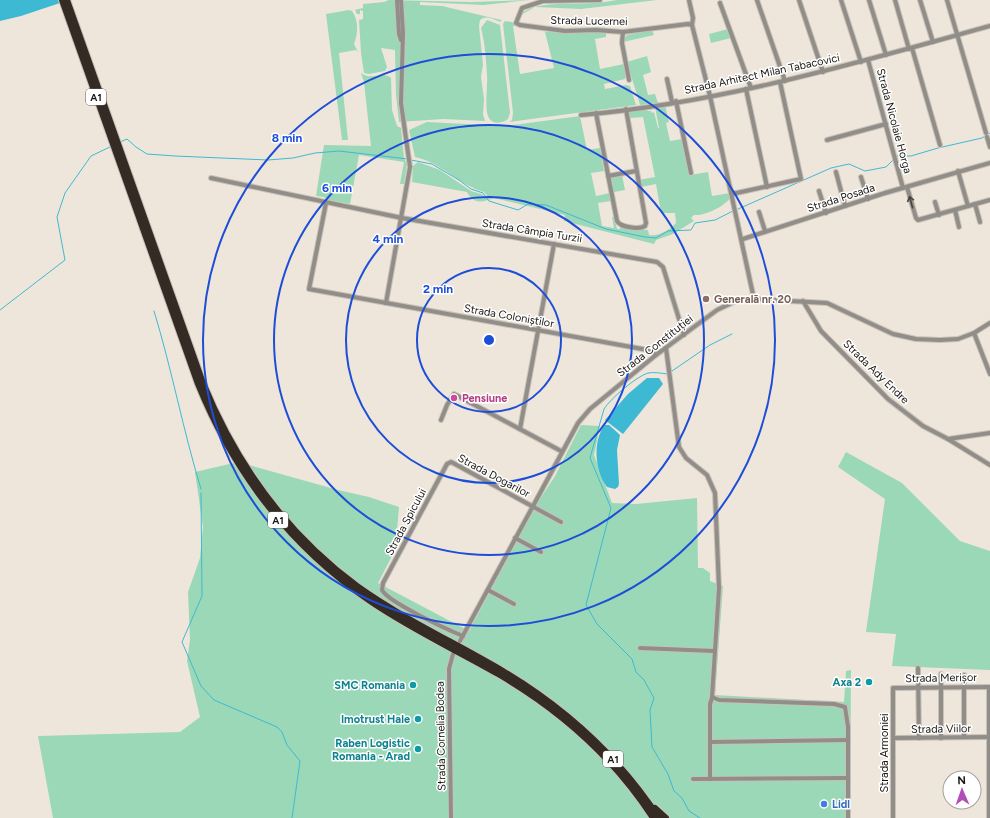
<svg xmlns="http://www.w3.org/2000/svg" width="990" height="818" font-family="Figtree,sans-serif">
  <rect width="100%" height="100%" fill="#efe6db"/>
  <g fill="#9bd8b7">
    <path d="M389,0l82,2 59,-2 -47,5 -63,-3v3l22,1 59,14v2c-7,-2 -14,-8 -21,-2l-1,6 4,39 -2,12 3,22 -1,15 2,7 -42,-2 -44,3 -3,-27 -1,-45 -14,-2 6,19 -2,4 -16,3 -5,-1 -3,-20 -2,-33 4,-1v-8l-3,-1v4h-3l-2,-4 8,-2v-4l21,-2z"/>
    <path d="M617,0h40l-76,9 -46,-2 -16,9c13,-16 52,-11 74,-13 8,0 16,-2 24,-3z"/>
    <path d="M349,10l3,1c7,9 6,24 2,33l4,8 -2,-2 -17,3 9,87h-6l-16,-126z"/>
    <path d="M487,20l13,5 10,88 -2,6c-5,4 -15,6 -19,-1 -5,-8 -1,-33 -2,-43 -1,-16 -2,-32 -6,-47z"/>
    <path d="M505,21l7,1 5,4h-4l7,48 34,-6 -9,-36 61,1v4l-11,2 5,30 24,-5 2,11 -1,4 -21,5 1,5 21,-4 4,1 6,19 -127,17 3,-2 1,-7 -10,-89z"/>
    <path d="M728,29l3,9 -20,5 -2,-9z"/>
    <path d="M652,30l2,5 -31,7 4,-7z"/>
    <path d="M647,56l4,16 -8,3 5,20 7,-1 3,9 -18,2 -13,-43z"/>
    <path d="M361,73c9,8 22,-2 30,5l1,32 5,16 4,2 3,30 3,6 -3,20h-4l4,-22 -45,-7 -9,49 -21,-4 -5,-3 -8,-1 8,-51 47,1 -7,-64z"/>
    <path d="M665,105l4,17 -3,1 4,18 12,-2 8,36 18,-3 4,24 18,-3 1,4c-7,10 -26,19 -37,18l-3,3 3,3 -21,13 -17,6 -2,4 -90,-23 1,-6 -71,-17c-12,4 -20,7 -27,-6l-55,-10 1,-16 5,-4 22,8 31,21 10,3 8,4 -5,-6c-25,-7 -43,-30 -69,-35l-6,-27 18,-8 79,4 74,-10 7,34 13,-2 4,23 -13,2 5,23 14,-3 1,8 -13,2 4,23 12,2 -2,-11h2l3,12h3v-2l28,3 1,5c9,2 22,-6 27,-12l-1,-10h-14l-5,-29 -15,3 -2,-7 16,-3 -12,-60 -13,1 -2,-6 18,-4 1,3h4l1,2 2,-1 4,16h1l-4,-21z"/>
    <path d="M622,175l3,15 -11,2 -3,-14z"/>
    <path d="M581,425l19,1 -6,29 18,48 24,1 61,-6 1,70h5l7,5v8l13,5 -8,109 129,7 2,-31 5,-1 -1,148h-797l-15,-82 142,-4 20,-15 -13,-56 3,-21 -2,-48 12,-34 3,-31 -8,-55 43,-10 100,28 31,7 30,10 -2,23 6,5 -25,48 91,48 69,-129 17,-26z"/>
    <path d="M846,452l56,31 58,58 30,10v119l-98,-4 4,-32 -30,-2 19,-133 -47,-32z"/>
  </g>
  <g fill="#3eb9d4">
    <path d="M0,0h69l-48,16 -21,5z"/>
    <path d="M647,378h12l4,6 -40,50 -18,-14 23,-26z"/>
    <path d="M605,425h4l11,10 -3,15 2,34 -1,3 -3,2 -8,-2c-12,-16 -15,-46 -2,-62z"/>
  </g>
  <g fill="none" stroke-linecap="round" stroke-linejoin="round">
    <g stroke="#3eb9d4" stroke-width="1">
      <path d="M120,142l7,-3 9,8 11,7 28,2 93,4 25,-2 22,-5 24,-2 69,8"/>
      <path d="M897,156h14l27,-8 44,-10 8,-5"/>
      <path d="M411,160l21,4 27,16 12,9 12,4 6,8 29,9 10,-6 18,1 60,24 39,8 11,1 12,-7 23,-1 4,-7 20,-3 18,-9"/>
      <path d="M738,209l93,-41 18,-4 16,7 21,-4 7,-7"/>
      <path d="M0,310l65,-50 -8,-43 8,-24 26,-37 21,-10"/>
      <path d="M154,311c18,59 29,119 47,178"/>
      <path d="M672,371l38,-26 22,-11"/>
      <path d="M667,374c-6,-1 -13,-2 -19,-1 -12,4 -37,25 -44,36l-14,49 21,50 -25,97 11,19 35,35 4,13 8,8 10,18 -4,12 2,37 16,27 6,17 8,7 7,13 11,7"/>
      <path d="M201,493l1,103 -20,46 19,44 13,14 63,27 5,5 5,13 13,16 -8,57"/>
    </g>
    <g stroke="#c8c1b7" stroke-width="6">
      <g id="minor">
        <path d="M397,0l2,34 2,6"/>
        <path d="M600,0l-57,1 -21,7 -6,15 4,2 45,6 31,-1 27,2 65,-8 4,1 18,71 44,203"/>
        <path d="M689,0l4,18 -1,7"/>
        <path d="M757,0l28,81"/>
        <path d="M799,0l24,72"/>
        <path d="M841,0l20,62"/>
        <path d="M869,0l17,55"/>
        <path d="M895,0l14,49"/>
        <path d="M920,0l13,42"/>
        <path d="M947,0l39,133"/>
        <path d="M720,3l31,85"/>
        <path d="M623,32l-1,11 7,37"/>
        <path d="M912,48l28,97"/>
        <path d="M868,60l35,128"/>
        <path d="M667,79l5,23"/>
        <path d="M746,89l21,98"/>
        <path d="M676,101l15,72"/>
        <path d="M596,113l21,108c3,6 22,9 28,5l1,-3 -20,-114"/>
        <path d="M581,115c140,-12 275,-52 409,-89"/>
        <path d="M987,137l3,10"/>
        <path d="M827,140l59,-16"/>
        <path d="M958,171l10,35"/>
        <path d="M836,172l9,34"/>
        <path d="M608,176l28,-5"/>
        <path d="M861,177l7,22"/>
        <path d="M211,178l191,40 255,44 6,5 21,68"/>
        <path d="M907,187l9,31 2,2 72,-20"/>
        <path d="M819,191l7,22"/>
        <path d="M732,194l69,-15 -21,-97"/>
        <path d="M935,202l4,13"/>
        <path d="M326,203l-17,86 339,61 8,5"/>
        <path d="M975,204l5,18"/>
        <path d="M955,210l4,17"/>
        <path d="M759,212l6,19"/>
        <path d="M743,239l142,-46 105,-30"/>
        <path d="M803,301l18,30 67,68 35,27 25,13 42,26"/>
        <path d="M386,303l24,-136 -9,-64 2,-70 -2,-33"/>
        <path d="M974,333l16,41"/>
        <path d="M666,348l13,99 7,11 21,17 8,18 4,95 -7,109 7,3 115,4 11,3 3,20v91"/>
        <path d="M441,420l6,-15 7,-11 107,57"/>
        <path d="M520,429l34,-185"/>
        <path d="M948,439l42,-6"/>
        <path d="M515,538l26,14"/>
        <path d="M488,590l26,14"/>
        <path d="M463,636c-15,-6 -75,-34 -81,-46l1,-7 64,-119 4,-2 4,2 106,58"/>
        <path d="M460,641l118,-218 12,-14 66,-54 61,-45 19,-9 18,-2 73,4 66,31 23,5 24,1 18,-1 16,-6 16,-10"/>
        <path d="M640,648l74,3"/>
        <path d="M918,668l1,70"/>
        <path d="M964,737v-62"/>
        <path d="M893,738l96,-1"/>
        <path d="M941,738v-64"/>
        <path d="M710,742l138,-2"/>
        <path d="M693,779l154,-1"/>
        <path d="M710,779v-75l2,-6"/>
        <path d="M451,818l-2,-149 4,-15"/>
        <path d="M893,818v-130l97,-1"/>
        <path d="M989,818v-131"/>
      </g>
    </g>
    <g stroke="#c8c1b7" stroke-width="8">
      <g id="highway">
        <path d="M62,0l136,384c36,89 93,163 172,217 41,28 86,49 128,73 62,36 116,84 155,144"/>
        <path d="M67,0l136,383c33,81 84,151 154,203 46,33 97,56 146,85 62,37 116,86 156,147"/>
        <path d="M655,808l11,10"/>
      </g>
    </g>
    <use href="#minor" stroke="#918d89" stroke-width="4"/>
    <use href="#highway" stroke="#342b24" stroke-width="6"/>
  </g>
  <defs><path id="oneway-shaft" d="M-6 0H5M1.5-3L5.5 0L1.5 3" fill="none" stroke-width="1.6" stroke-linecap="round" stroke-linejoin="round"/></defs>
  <use stroke="#494642" href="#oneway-shaft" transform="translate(911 202) rotate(-105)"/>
  <g fill="none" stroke="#1d4ed8" stroke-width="2">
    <circle cx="489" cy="340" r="72"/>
    <circle cx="489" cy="340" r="143"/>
    <circle cx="489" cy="340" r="215"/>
    <circle cx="489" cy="340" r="286"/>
  </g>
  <circle fill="#8d6e63" stroke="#fff" stroke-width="1.5" cx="706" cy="299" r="4"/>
  <circle fill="#d1479c" stroke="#fff" stroke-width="1.5" cx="454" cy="398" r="4"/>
  <g fill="#0f9aa8" stroke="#fff" stroke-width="1.5">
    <circle cx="869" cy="682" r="4"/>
    <circle cx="413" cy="685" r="4"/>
    <circle cx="418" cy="719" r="4"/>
    <circle cx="418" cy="749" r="4"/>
  </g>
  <circle fill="#3f7fe0" stroke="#fff" stroke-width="1.5" cx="824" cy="804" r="4"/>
  <g text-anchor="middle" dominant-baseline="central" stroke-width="3" stroke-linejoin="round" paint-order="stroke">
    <g fill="#fff" stroke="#5e5c59" stroke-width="1">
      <rect x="86" y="89" width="20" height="16" rx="3"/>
      <rect x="268" y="512" width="20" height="16" rx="3"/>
      <rect x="603" y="751" width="20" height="16" rx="3"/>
    </g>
    <g font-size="10" font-weight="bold" fill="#191612">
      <text x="96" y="97">A1</text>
      <text x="278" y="520">A1</text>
      <text x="613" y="759">A1</text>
    </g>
    <g font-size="11" fill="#191612" stroke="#fff">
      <text transform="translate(589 21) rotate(1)">Strada Lucernei</text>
      <text transform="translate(762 74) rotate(-12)">Strada Arhitect Milan Tabacovici</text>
      <text transform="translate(894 121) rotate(75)">Strada Nicolaie Horga</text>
      <text transform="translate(841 198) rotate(-18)">Strada Posada</text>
      <text transform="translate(532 231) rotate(9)">Strada Câmpia Turzii</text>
      <text transform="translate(509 316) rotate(10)">Strada Coloniștilor</text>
      <text transform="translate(655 346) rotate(-38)">Strada Constituției</text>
      <text transform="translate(876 372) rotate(44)">Strada Ady Endre</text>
      <text transform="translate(494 476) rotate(28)">Strada Dogarilor</text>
      <text transform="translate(406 522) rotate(-62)">Strada Spicului</text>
      <text transform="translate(941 678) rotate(-1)">Strada Merișor</text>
      <text transform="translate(941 729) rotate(-1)">Strada Viilor</text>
      <text transform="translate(441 736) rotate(-91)">Strada Cornelia Bodea</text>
      <text transform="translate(884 753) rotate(-90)">Strada Armoniei</text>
    </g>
    <g font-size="11" font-weight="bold" fill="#785e54" stroke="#fff" text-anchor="start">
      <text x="714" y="299">Generală nr. 20</text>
    </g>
    <g font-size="11" font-weight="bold" fill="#b23c85" stroke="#fff" text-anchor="start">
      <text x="462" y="398">Pensiune</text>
    </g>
    <g font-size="11" font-weight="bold" fill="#0d838f" stroke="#fff" text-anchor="end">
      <text x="861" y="682">Axa 2</text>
      <text x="405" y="685">SMC Romania</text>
      <text x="410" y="719">Imotrust Hale</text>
      <text x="410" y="743">Raben Logistic<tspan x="410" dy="13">Romania - Arad</tspan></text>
    </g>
    <g font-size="11" font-weight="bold" fill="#366cbe" stroke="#fff" text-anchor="start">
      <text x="832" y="804">Lidl</text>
    </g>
  </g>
  <circle cx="489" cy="340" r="6" fill="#1d4ed8" stroke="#fff" stroke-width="2"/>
  <g font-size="12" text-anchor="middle" font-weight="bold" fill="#1d4ed8" stroke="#fff" stroke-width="3" stroke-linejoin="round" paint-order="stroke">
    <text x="287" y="142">8 min</text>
    <text x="337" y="192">6 min</text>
    <text x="388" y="243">4 min</text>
    <text x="438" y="293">2 min</text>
  </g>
  <g transform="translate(962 790) rotate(358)"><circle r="19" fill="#ffffff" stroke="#a3a2a0"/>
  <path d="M0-3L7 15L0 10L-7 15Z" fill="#b14fb6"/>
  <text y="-6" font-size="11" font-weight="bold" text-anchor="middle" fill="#191612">N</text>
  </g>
</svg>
